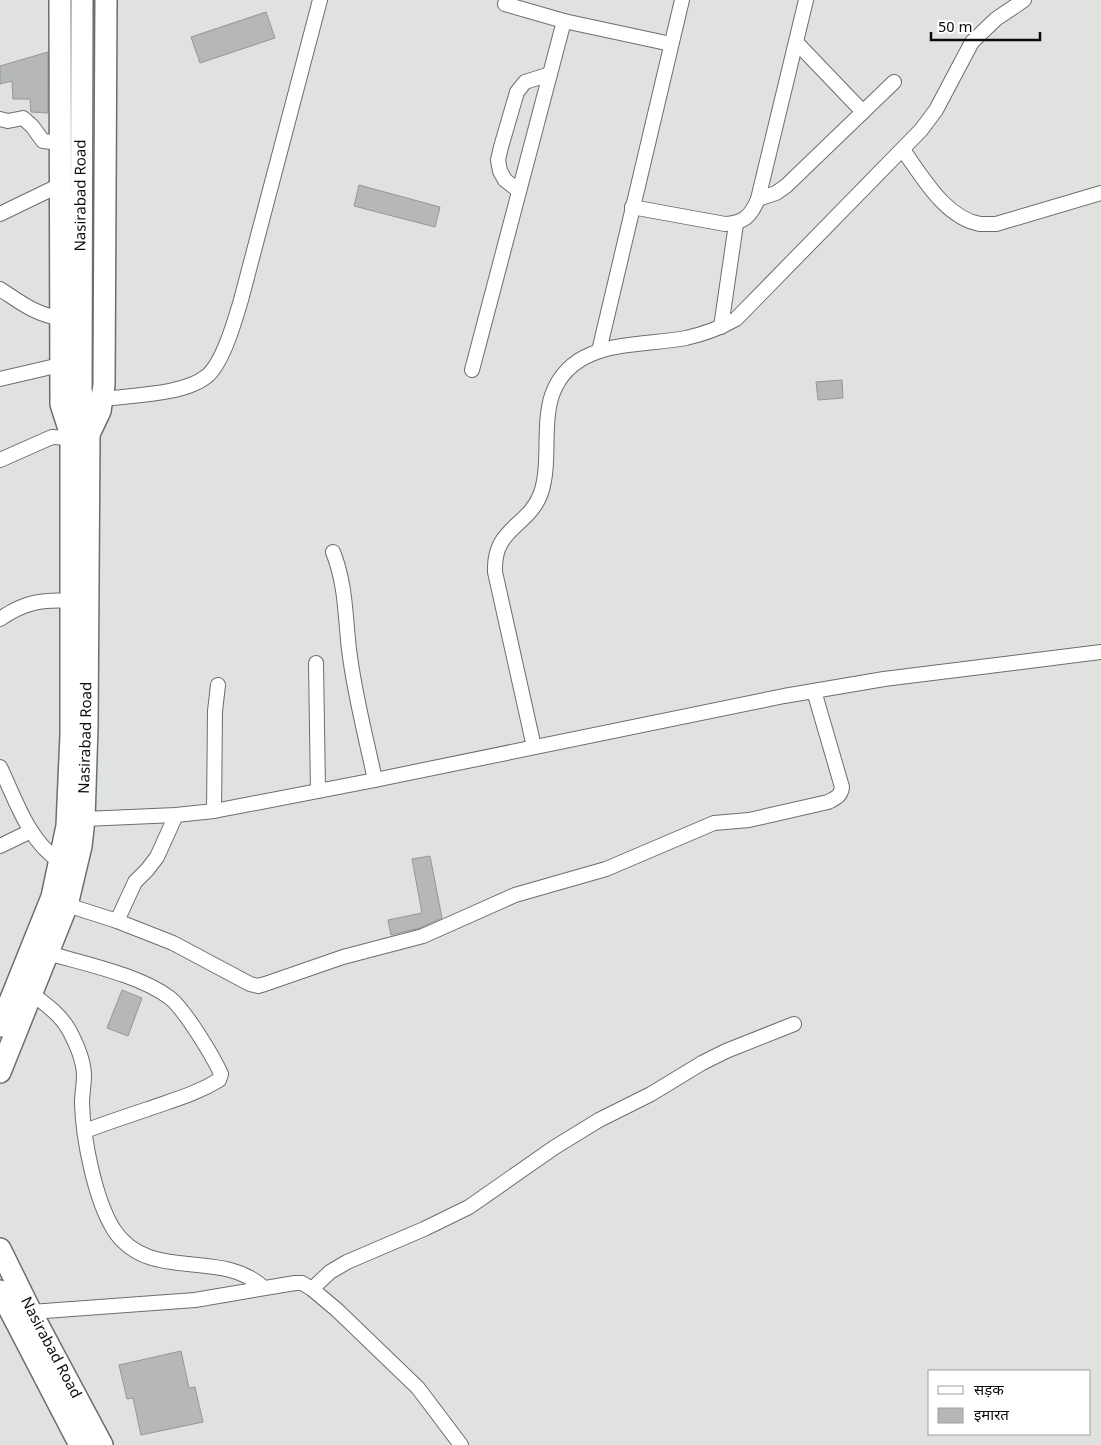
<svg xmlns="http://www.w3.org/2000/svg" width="1101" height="1445" font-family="Georgia,'Noto Sans Devanagari',serif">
  <rect width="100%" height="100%" fill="#dfe2df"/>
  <g fill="#b5b8b5" stroke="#949795">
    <path d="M266,12l9,26 -75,25 -9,-26z"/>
    <path d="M48,52v61l-17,-1 -1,-13h-17l-1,-18 -12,3v-18z"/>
    <path d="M359,185l81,22 -5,20 -81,-21z"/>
    <path d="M842,380l1,18 -25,2 -2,-18z"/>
    <path d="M430,856l12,62 -22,10 -29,7 -3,-15 34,-7 -10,-54z"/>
    <path d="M122,990l20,8 -14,38 -21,-8z"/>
    <path d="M181,1351l8,37 6,-1 8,35 -62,13 -8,-37 -6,1 -8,-34z"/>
  </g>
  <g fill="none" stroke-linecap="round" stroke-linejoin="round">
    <g stroke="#6b6f6c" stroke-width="16">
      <g id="minor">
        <path d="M505,4l59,17 107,23"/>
        <path d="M796,42l67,70"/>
        <path d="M0,119l8,2 15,-3 9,8 11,15 17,2"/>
        <path d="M903,150c19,26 42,68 77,74 5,0 11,0 16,0l105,-31"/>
        <path d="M519,191l-14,-11 -5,-9 -2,-11 3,-13 16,-55 8,-10 25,-8"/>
        <path d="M758,199l18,-6 10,-7 108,-104"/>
        <path d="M632,207l93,17c19,-1 26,-8 33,-25l48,-199"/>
        <path d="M0,214l60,-29"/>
        <path d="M0,289c20,13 36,26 60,29"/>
        <path d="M721,327l15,-103"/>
        <path d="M599,351l83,-351"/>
        <path d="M472,370l92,-349"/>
        <path d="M0,379l60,-14"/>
        <path d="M103,399c29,-4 81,-4 104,-23 16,-13 28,-56 34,-76l79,-300"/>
        <path d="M0,460l52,-23 20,1"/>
        <path d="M333,552c13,33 12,63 16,97 5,44 17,88 26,131"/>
        <path d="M0,619c24,-17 43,-20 72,-18"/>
        <path d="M316,663l2,128"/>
        <path d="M534,747l-39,-175c-2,-45 34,-45 46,-79 10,-30 1,-68 11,-98 20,-57 87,-48 134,-57 18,-4 34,-10 50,-19l185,-189 15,-20 36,-68 24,-23 28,-19"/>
        <path d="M0,767c15,31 29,76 60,94"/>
        <path d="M214,811l1,-100 3,-26"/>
        <path d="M84,819l92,-4 38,-4 161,-31 409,-84 100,-17 217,-27"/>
        <path d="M0,846l31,-15"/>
        <path d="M67,905l50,16 56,22 77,41 8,2 7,-2 78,-27 80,-21 92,-41 91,-26 108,-46 35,-3 79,-18c8,-4 13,-6 14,-15l-28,-96"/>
        <path d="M117,921l18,-39 12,-12 10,-13 19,-42"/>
        <path d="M48,953c37,11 92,22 122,45 15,12 43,58 51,76l-2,6c-23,14 -46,20 -71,29 -21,7 -42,14 -63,22"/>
        <path d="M31,993c14,11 29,21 38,37 7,13 15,31 15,46 0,9 -2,18 -2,27 1,36 13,97 32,127 36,54 106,17 150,58"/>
        <path d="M312,1289l18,-17 17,-10 77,-33 45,-22 86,-60 44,-27 52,-26 51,-31 24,-12 68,-27"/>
        <path d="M31,1312l164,-12 100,-17h7l10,6 25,21 81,78 43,57"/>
      </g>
    </g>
    <g stroke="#6b6f6c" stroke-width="24">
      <g id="highway">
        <path d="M60,0l1,404 10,31"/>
        <path d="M89,434l11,-23 4,-26 2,-385"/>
        <path d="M0,1026l52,-129 15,-71 4,-91v-299l7,-33"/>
        <path id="s1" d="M0,1072l67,-167 14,-59 3,-27 3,-92 2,-293 -8,-44 1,-390"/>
        <path id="s2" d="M0,1249l31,63 71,133"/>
        <path d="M0,1291l80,154"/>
      </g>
    </g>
    <use href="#minor" stroke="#fff" stroke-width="14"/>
    <use href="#highway" stroke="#fff" stroke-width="21"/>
  </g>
  <g text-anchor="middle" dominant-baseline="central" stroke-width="4.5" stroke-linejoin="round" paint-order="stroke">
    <g font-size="15" fill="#0b0c0b" stroke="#fff">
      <text stroke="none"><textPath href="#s1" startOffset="892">Nasirabad Road</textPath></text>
      <text stroke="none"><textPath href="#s1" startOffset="349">Nasirabad Road</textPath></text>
      <text stroke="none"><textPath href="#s2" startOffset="111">Nasirabad Road</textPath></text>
    </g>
  </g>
  <rect x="928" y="1370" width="162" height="65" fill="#ffffff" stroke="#9d9e9d"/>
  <rect x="938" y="1386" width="25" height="8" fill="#ffffff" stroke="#9d9e9d"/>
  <text x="974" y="1395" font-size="15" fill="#0b0c0b">सड़क</text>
  <rect x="938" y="1408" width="25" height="15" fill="#b5b8b5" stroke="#9d9e9d"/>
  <text x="974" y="1420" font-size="15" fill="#0b0c0b">इमारत</text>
  <path d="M931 32v8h109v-8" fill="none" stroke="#0b0c0b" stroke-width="2.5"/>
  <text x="938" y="32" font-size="15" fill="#0b0c0b" stroke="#ffffff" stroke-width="4" paint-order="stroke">50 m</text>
</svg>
